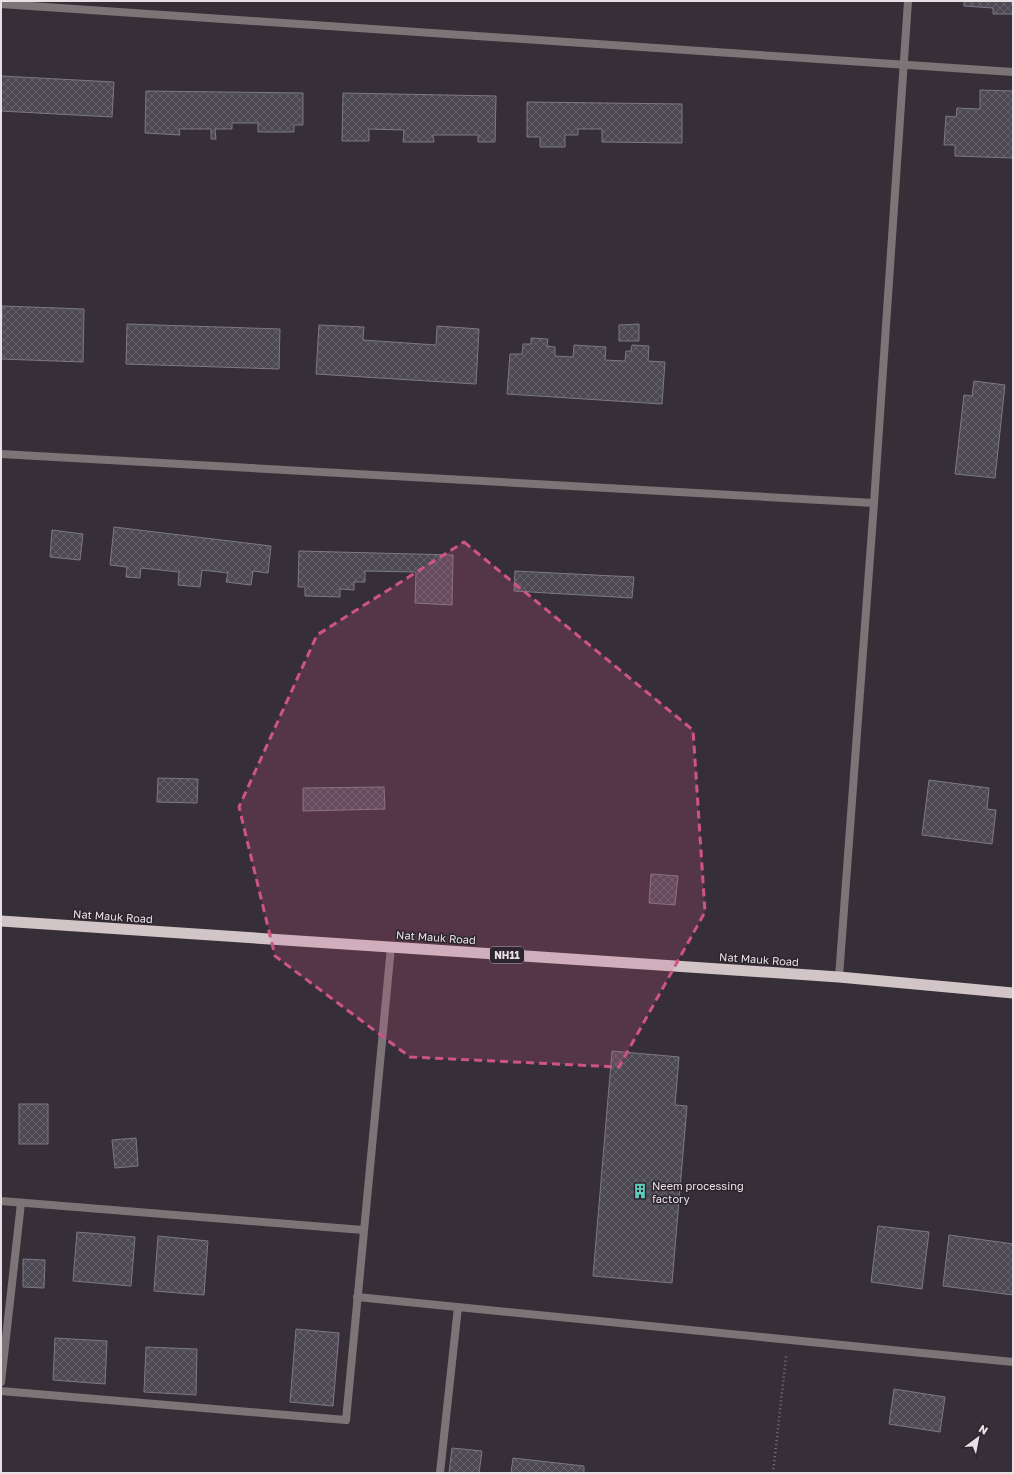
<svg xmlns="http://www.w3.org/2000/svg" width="1014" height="1474" font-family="'Golos Text',sans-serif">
  <defs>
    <pattern id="building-cross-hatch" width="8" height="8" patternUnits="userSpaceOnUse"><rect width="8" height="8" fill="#4c4953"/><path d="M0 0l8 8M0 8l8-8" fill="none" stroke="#66636c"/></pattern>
  </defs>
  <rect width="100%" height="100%" fill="#372f37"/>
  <g fill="url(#building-cross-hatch)" stroke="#7c7985">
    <path d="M964,1h49v13h-20v-6l-29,-2z"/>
    <path d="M1,76l113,6 -2,35 -111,-6z"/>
    <path d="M980,90l33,1v67l-58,-2v-11h-11l2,-29 10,1 1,-9 23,1z"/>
    <path d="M146,91l157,2v32h-9v7h-36v-9h-26v6h-17l1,10h-5v-10h-32l1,6 -35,-2z"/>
    <path d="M343,93l153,3 -1,46h-17v-7h-45l1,7h-31l1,-12 -35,-1v12h-27z"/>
    <path d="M527,102l155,2v39l-80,-1v-13h-24v6h-13v12h-25v-10h-13z"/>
    <path d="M2,306l82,3 -1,53 -82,-3z"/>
    <path d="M127,324l153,5 -1,40 -153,-5z"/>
    <path d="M639,324v17h-20v-16z"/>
    <path d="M319,325l45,2 -1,13 73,5 1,-19 42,3 -3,55 -160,-10z"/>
    <path d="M531,338l17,1 -1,7 8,1v9l18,1 1,-12 32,2 -1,13 20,1 1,-10h5l1,-6 17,1 -1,15 17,1 -3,42 -155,-10 3,-40h12l1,-10h8z"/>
    <path d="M974,381l31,4 -10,93 -40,-4 9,-79 8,1z"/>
    <path d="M114,527l157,19 -3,27 -15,-2 -2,14 -25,-3 2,-9 -26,-3 -2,17 -22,-2 1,-13 -38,-4 -1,10 -14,-1 1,-10 -17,-2z"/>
    <path d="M52,530l31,4 -3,26 -30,-3z"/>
    <path d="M299,551l154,4 -1,50 -37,-2 1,-31 -51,-1v11h-11v8l-14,-1v8l-35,-1v-9h-7z"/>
    <path d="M515,571l119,6 -2,21 -118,-7z"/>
    <path d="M158,778l40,1 -1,24 -40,-1z"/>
    <path d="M929,780l60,8 -2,21 9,1 -4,34 -70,-9z"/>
    <path d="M384,787l1,22 -82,2v-23z"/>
    <path d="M651,874l27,2 -3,29 -26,-2z"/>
    <path d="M612,1051l67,6 -4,48 12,1 -15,177 -79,-7z"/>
    <rect x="19" y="1104" width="29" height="40"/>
    <path d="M136,1138l2,28 -23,2 -3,-28z"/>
    <path d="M878,1226l51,6 -7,57 -51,-7z"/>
    <path d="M77,1232l58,5 -4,49 -58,-5z"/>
    <path d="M949,1235l64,9v51l-70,-9z"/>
    <path d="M158,1236l50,5 -4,54 -50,-4z"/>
    <path d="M23,1259l22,1 -1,28 -21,-1z"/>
    <path d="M296,1329l43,4 -6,73 -43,-4z"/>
    <path d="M55,1338l52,3 -2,43 -52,-4z"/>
    <path d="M146,1347l51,2 -1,46 -52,-3z"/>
    <path d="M894,1389l51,8 -5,35 -51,-8z"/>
    <path d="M452,1448l30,3 -3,22h-30z"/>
    <path d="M513,1458l71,8v7h-73z"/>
  </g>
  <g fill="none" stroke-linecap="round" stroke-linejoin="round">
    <path stroke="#7c747b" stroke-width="2.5" stroke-dasharray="1 3" stroke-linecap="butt" d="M773,1473l13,-117"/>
    <g stroke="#7b7577" stroke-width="8">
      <path d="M1,4l1012,68"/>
      <path d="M1,454l873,49"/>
      <path d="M839,977l35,-474 34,-502"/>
      <path d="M1,1201l362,29"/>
      <path d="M357,1297l656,65"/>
      <path d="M1,1382l20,-179"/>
      <path d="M1,1391l345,29 45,-473"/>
      <path d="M440,1473l18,-166"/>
    </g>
    <path stroke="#d2c5c8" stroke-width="11" d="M1,921l838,56 174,16"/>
  </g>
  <path fill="#cd5485" fill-opacity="0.2" stroke="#cd5485" stroke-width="3" stroke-dasharray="8 5" stroke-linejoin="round" d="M464,542l229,188 12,182 -86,155 -209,-10 -135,-101 -36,-149 78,-172z"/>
  <defs>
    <g id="building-bare" transform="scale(1.2)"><path d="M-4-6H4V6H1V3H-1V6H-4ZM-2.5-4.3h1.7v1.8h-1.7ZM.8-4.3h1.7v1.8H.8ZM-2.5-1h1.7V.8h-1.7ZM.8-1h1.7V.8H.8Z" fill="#5bcebc" stroke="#2d252d" stroke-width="2.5" paint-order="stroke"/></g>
  </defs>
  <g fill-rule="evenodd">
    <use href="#building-bare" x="640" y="1191"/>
  </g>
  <g text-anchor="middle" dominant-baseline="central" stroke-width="3" stroke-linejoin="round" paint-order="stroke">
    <rect fill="#2d252d" stroke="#afa9ae" stroke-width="1" x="490" y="947" width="34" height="16" rx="3"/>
    <g font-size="10" font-weight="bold" fill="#e7e1e6">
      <text x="507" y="955">NH11</text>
    </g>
    <g font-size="11" fill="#e7e1e6" stroke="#2d252d">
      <text transform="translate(113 916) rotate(4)">Nat Mauk Road</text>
      <text transform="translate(436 937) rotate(4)">Nat Mauk Road</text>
      <text transform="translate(759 959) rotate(4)">Nat Mauk Road</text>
    </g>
    <g font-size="11" fill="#e7e1e6" stroke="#2d252d" text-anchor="start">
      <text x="652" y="1185">Neem processing<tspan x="652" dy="13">factory</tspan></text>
    </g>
  </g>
  <rect width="1014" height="1474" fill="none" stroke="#e7e1e6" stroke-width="4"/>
  <g transform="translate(978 1438) rotate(32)" stroke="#2d252d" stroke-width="3" paint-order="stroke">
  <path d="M0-3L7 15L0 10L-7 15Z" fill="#e7e1e6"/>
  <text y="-6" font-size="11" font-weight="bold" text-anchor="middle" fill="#e7e1e6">N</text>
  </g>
</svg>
